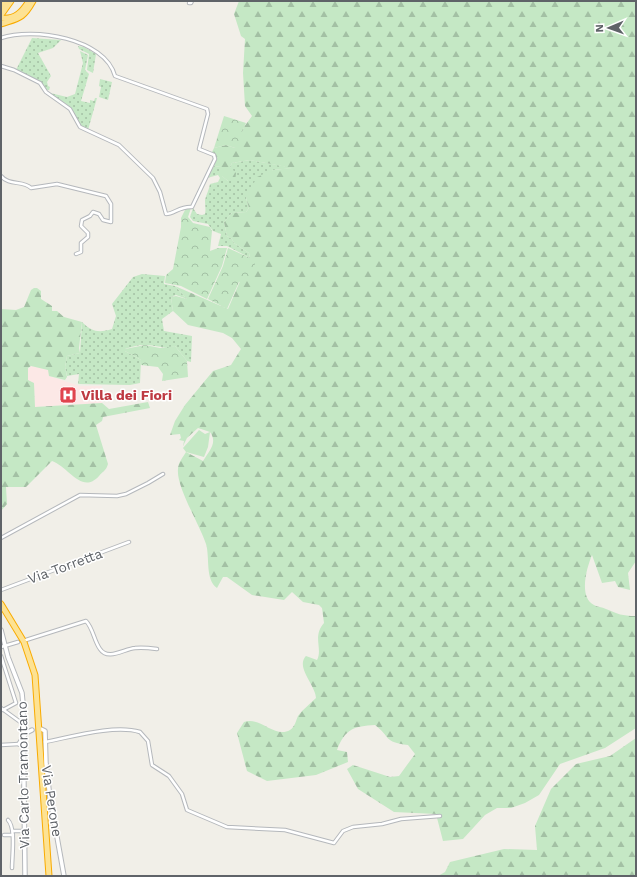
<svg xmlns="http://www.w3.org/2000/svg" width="637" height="877" font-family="'Work Sans',sans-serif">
  <defs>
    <pattern id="grass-dots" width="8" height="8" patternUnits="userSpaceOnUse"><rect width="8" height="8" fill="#c5e8c5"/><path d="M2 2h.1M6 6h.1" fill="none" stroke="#a3c0a4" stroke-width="1.8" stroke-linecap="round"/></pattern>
    <pattern id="forest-firs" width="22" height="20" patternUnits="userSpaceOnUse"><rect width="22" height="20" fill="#c5e8c5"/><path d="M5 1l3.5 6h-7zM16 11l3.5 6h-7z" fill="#a3c0a4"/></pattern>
    <pattern id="park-crowns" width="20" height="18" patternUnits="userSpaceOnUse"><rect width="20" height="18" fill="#c5e8c5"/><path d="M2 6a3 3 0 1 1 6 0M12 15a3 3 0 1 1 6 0" fill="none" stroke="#a3c0a4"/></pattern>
  </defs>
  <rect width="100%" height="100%" fill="#f1efe8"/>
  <path fill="#fce8e6" d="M31,366l18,4v6l31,10h22v17l-67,4 -1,-24 -6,-2 -1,-10z"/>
  <g fill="url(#grass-dots)">
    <path d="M32,38l29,2 -8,8 -15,5 13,23 -4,6 1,4 2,1 -1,3h-2l-6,-8 -25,-12z"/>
    <path d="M78,46l6,1 12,7 -3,19 -6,-3 2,-16 -10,-5z"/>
    <path d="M80,51l8,4 -3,15 4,4 -8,27 9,2v-3l4,1 1,-3h2l-9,32 -7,-4 -12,-20 -19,-13 17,4 8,-3 8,-31z"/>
    <path d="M100,79l12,3 -4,18 -9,-3 2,-10 -2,-1z"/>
    <path d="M250,160l44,8 -21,2 -27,28 3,10 -3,4 -14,1 -8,9 3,14 5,3 2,4 15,10 1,5 -23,-12h-9l3,-12 -8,-3 -5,-7 -15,-3 -3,-4 3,-9 4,6 5,1 3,-1c1,-5 0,-9 0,-14 1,-5 4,-10 5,-16l8,-2 2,-4 -2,-3 -11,3 7,-12 7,1 1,9 6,5h7l-5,-14 2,-4z"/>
    <path d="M142,274l23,2 -1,8 11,2 12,13 -11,-4 -5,2 2,14 -11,8 2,12 28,5 -1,26 -4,-1 -12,-15c-12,4 -20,-2 -31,-1 -6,0 -13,2 -19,4v2l16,9 -1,23 -10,2 -52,-1 1,-10 -12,2 -2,-9 2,-11 13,-3 2,-31c10,10 17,11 30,7l4,-13 -4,-12 21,-27z"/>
  </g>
  <g fill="url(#forest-firs)">
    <path d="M239,1h397v560l-8,12 2,17 -12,-3 -3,-6 -13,2 -10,-28c-5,12 -14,42 2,50 3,2 8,2 12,4 13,5 15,7 30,7v112l-31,20 -45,16 -21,31 -14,8 -14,5h-14l-12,7 -22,24 -20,2 -7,-27 -42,-2 -36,-23 -11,-20 6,-4 37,12 9,-1 16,-22 -7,-9c-25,-3 -17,-8 -33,-20 -21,1 -30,4 -38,25l10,2 1,10 -32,13 -49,6 -20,-10 -10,-38 7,-11c16,-6 31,17 46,8 5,-3 6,-10 8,-14 5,-7 12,-12 18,-18 0,-12 -21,-31 -10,-42l11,4c6,-12 -5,-23 7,-37l-2,-15 -3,-3 -16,-3 -11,-10 -8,8 -32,-5 -25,-18h-4l-6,11c-12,-8 -7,-31 -11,-44 -6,-19 -30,-57 -28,-75 0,-6 5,-12 8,-17l17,9c6,-10 15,-18 7,-29l-12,-4 -11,10 -4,8 1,-5 -5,-1 2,-2 -1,-4 -10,1 5,-14 10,-16 28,-34 18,-6 10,-16 -9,-11 -9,-5 -35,-8 -15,-14 -2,-14 5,-1 11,3 -12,-13 53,23 22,-51 -1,-5 -15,-10 -2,-4 -5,-3 -3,-14 8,-9 14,-1 3,-4 -3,-10 11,-21 16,-7 19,-2 -42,-8 -18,3 -2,4 6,6 -1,8h-7l-10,-8 3,-6 -7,-1 2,-7v-5l-4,-2 2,-4 12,-3 9,3 9,-21 8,-11 -7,-10 -2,-33 2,-34 -4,-3 -7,-22z"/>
    <path d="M34,288h3l4,3v8l11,7v5h5l7,6 18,5 -3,26 1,5 -13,3 -2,11 2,10 -2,3 -16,-4 -1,-6 -17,-4 -3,2v12l6,3 1,24 67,-4 7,6 39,-7 2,6 -47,9 -1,4 -6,4 12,39c-2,7 -5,7 -9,12 -17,19 -30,-9 -47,-15l-26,26h-20l1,17 -6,7v-202l15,1 8,-3 7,-17z"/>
    <path d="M636,738v138h-198l7,-4 5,-10 54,-13 33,1 -2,-24 16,-37 25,-25 34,-8z"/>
  </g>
  <g fill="url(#park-crowns)">
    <path d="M224,116l22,7 -4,9 2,3 -3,12 -6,1 -9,-3 -12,3z"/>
    <path d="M186,208h5l-3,9 5,6 17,4 2,4 -2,20 8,-3h9l-5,18 -15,33 -26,-13 -16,-3 1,-8 7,-6 8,-42v-9z"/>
    <path d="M228,248l22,10 5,-1v10l-6,13 -10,2 -12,27 -19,-10 15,-33z"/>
    <path d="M145,345l15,3 15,-2 12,15 1,16 -26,4 1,-7 -5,-7 -17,-2v-5l-16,-9v-2z"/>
  </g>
  <path fill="#c5e8c5" d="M199,430l6,4 5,-2 -2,15 -4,10 -18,-5 -3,-4z"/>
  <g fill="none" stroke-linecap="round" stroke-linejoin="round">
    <g stroke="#b5b8bc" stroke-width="4.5">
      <g id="minor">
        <path d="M189,3h2l1,-2"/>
        <path d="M1,38c32,-11 104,0 114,38l92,33 1,5 -9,35 15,6 1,4 -23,48c-12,-1 -18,7 -26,7l-6,-22 -7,-14 -34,-33 -39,-18 -10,-18 -24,-17 -6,-9 -26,-13 -13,-4"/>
        <path d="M1,176c8,10 22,4 30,12l26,-4 49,12 5,8v18l-8,-2 -4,-6 -6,-2 -3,4 -8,4 -1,6 7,7v4l-7,6v9l-5,2"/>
        <path d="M1,538l79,-43 37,1 9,-2 22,-11 15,-9"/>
        <path d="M1,590l128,-48"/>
        <path d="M26,640l60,-19c7,7 8,20 14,28 8,12 24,0 35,-1 7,-1 15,0 22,1"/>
        <path d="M1,647l17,-5"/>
        <path d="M1,656l15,47 -13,7"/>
        <path d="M1,708l22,16"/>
        <path d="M45,742c26,-5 70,-18 95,-10l8,9 4,24 17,11 13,18 5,16 40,17 58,3 49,13 9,-12 10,-4 29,-3 19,-5 39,-3"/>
        <path d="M1,745l18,-1"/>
        <path d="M8,820c8,8 4,36 4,48"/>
        <path d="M13,831h12"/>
        <path d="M4,835h9"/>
      </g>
    </g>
    <g stroke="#b5b8bc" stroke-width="5.5">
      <g id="tertiary">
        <path d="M1,630l7,27 14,36 1,11 2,172"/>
        <path d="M41,729l4,2 1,33 4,34 14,78"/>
        <path d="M19,744l7,-11 6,-3"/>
      </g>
    </g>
    <g stroke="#f9ab00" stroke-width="7">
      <g id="motorway">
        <path d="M1,8l5,-7"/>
        <path d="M1,15l10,-14"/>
        <path d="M1,18c14,2 21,-6 28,-17"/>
        <path d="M1,24c18,-6 22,-5 32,-23"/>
        <path d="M1,604l23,38 11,33 14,201"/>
      </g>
    </g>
    <use href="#minor" stroke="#fff" stroke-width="2.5"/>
    <use href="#tertiary" stroke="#fff" stroke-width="3.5"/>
    <use href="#motorway" stroke="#fde293" stroke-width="5"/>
  </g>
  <defs>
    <g id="hospital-square" transform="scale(0.9)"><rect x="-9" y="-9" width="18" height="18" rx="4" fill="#e0444e" stroke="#fff"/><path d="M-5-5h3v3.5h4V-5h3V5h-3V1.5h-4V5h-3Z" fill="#fff"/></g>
  </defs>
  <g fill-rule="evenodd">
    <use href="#hospital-square" x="68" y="395"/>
  </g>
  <g text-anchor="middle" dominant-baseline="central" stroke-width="3" stroke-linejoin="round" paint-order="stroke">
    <g font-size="14" font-weight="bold" fill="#be3a42" stroke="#fff" text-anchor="start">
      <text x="81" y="395">Villa dei Fiori</text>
    </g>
    <g font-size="14" fill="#5f6368" stroke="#fff">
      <text transform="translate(65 566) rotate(-20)">Via Torretta</text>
      <text transform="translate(23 775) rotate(-91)">Via Carlo Tramontano</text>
      <text transform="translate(52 801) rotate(81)">Via Perone</text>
    </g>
  </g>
  <rect width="637" height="877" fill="none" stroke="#5f6368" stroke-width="4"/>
  <g transform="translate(609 28) rotate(268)" stroke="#ffffff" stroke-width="3" paint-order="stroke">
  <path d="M0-3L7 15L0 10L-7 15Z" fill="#5f6368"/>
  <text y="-6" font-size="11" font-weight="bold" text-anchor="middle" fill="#5f6368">N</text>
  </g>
</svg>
